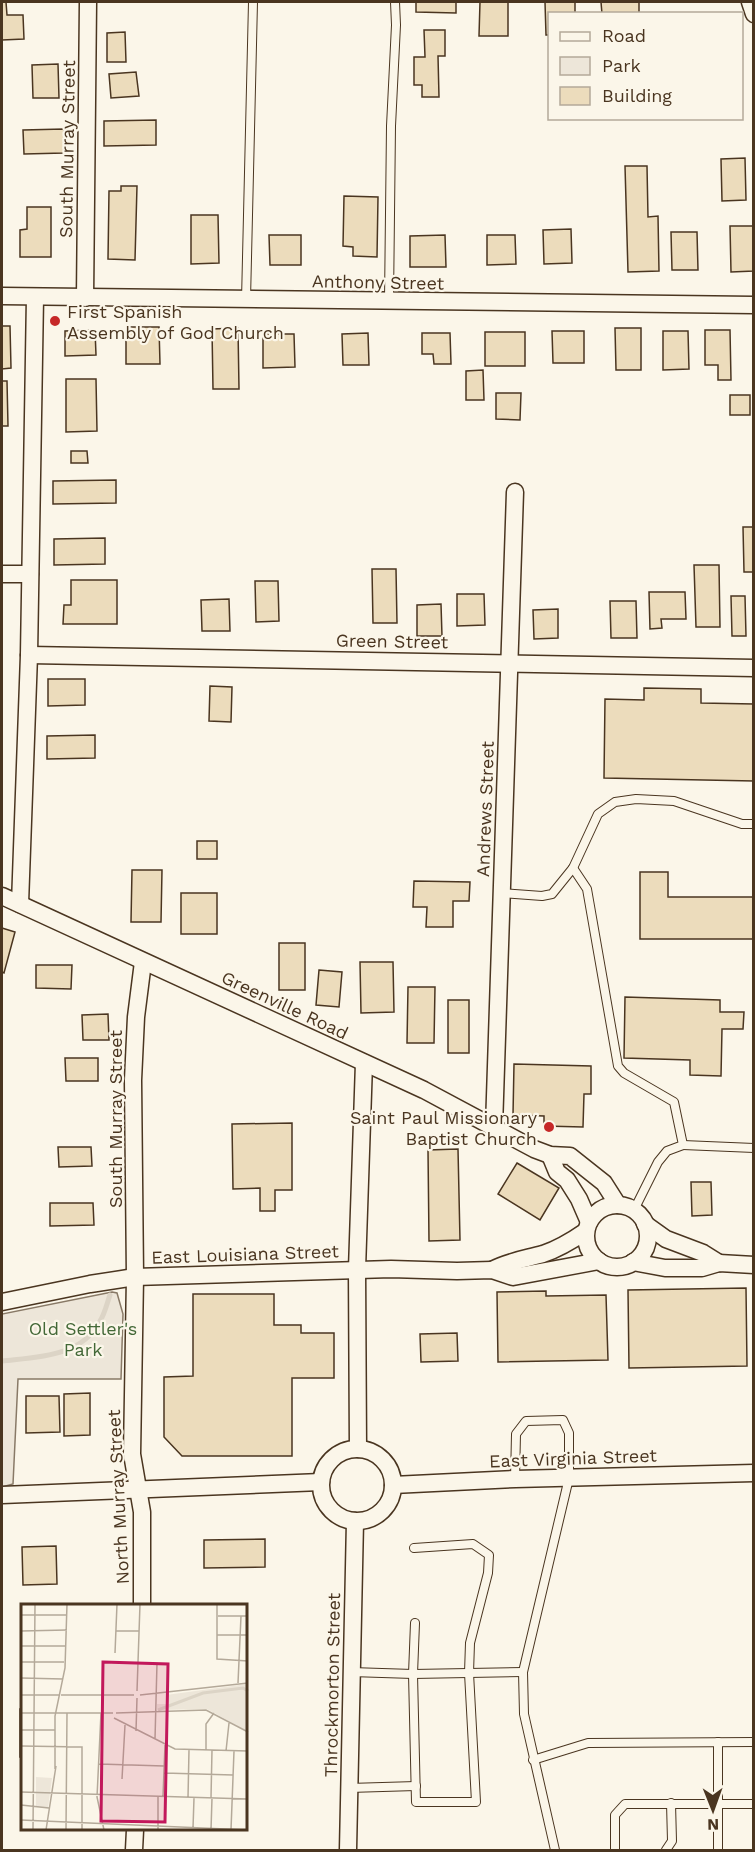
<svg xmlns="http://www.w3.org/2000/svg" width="755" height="1852" font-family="'Work Sans',sans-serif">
  <rect width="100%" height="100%" fill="#fbf6e9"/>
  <path fill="#ede6d9" stroke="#887966" stroke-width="1.5" d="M112,1292l5,1 6,21 -2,65h-103l-5,105 -11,3v-173z"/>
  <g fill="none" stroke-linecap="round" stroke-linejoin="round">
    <path stroke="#dcd4c6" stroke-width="5" d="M2,1361c35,-4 80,-4 98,-40 5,-8 7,-18 10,-26"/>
  </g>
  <g fill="#ecdcbc" stroke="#4a3520" stroke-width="1.5">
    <path d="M2,2h4l1,13h16l1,24 -22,1z"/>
    <path d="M416,2h40v11l-40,-1z"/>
    <path d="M480,2h28v34h-29z"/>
    <path d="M545,2h30v12h-25v21h-4z"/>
    <path d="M601,2h38v12h-37z"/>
    <path d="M424,30h21v26h-7l1,41h-17v-12h-8v-28h11z"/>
    <path d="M125,32l1,30h-19v-29z"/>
    <path d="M58,64l1,34h-26l-1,-33z"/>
    <path d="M136,72l3,24 -28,2 -2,-24z"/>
    <path d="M156,120v25l-52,1v-25z"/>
    <path d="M64,129v24l-40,1 -1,-24z"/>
    <path d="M745,158l1,42 -24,1 -1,-42z"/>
    <path d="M625,166h22l1,51 10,-1 1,55 -31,1z"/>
    <path d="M121,186h16l-2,74 -27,-1 1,-68h12z"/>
    <path d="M344,196l34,1 -1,60 -24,-1v-9l-10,-1z"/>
    <path d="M27,207h24v50h-31v-27l7,-1z"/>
    <path d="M191,215h27l1,48 -28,1z"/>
    <path d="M730,226h24v45l-23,1z"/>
    <path d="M571,229l1,34 -28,1 -1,-34z"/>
    <path d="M671,232h26l1,38h-26z"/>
    <path d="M269,235h32v30h-31z"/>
    <path d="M445,235l1,32h-36v-31z"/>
    <path d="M487,235h28l1,29 -29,1z"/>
    <path d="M2,326h8l1,42 -9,1z"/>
    <path d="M126,327h33l1,37h-34z"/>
    <path d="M238,328l1,61h-26l-1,-60z"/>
    <path d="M615,328h26v42h-25z"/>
    <path d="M95,330l1,25 -31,1v-25z"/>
    <path d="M705,330h25l1,50h-13v-15h-13z"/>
    <path d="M552,331h32v32h-31z"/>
    <path d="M663,331h25l1,38 -26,1z"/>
    <rect x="485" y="332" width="40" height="34"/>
    <path d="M368,333l1,32h-26l-1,-31z"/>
    <path d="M422,333h28l1,31h-17l-1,-10h-11z"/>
    <path d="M263,334h31l1,33 -32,1z"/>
    <path d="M483,370l1,30h-18v-29z"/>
    <path d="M66,379h30l1,52 -31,1z"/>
    <path d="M2,381h5l1,45h-6z"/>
    <path d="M496,393h25l-1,27 -24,-1z"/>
    <rect x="730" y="395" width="20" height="20"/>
    <path d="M71,451h16l1,12h-17z"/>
    <path d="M116,480v23l-63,1v-23z"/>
    <path d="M743,527h11v45h-10z"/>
    <path d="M105,538v26l-51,1v-26z"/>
    <path d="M694,565h25l1,62h-24z"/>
    <path d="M372,569h24l1,54h-24z"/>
    <path d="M71,580h46v44h-54l1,-19h7z"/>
    <path d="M255,581h23l1,40 -23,1z"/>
    <path d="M649,592h36l1,27h-25l1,9 -12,1z"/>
    <path d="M457,594h27l1,31 -28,1z"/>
    <path d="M731,596h14l1,40h-14z"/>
    <path d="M229,599l1,32h-28l-1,-31z"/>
    <path d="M610,601h26l1,37h-26z"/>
    <path d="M441,604l1,32h-25v-31z"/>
    <path d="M558,609v29l-24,1 -1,-29z"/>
    <path d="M48,679h37v26l-37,1z"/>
    <path d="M210,686l22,1 -1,35 -22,-1z"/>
    <path d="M644,688l57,1v14l53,1v77l-150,-3 1,-79 39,1z"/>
    <path d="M95,735v23l-48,1v-23z"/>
    <rect x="197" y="841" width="20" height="18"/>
    <path d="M132,870h30l-1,52h-30z"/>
    <path d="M640,872h28v25h86v42h-114z"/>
    <path d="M414,881l56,1 -1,19h-16v26h-27l1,-20h-14z"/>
    <rect x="181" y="893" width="36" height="41"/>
    <path d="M2,928l13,4 -11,41 -2,-1z"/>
    <rect x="279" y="943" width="26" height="47"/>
    <path d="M360,962h33l1,50 -33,1z"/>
    <path d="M36,965h36l-1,24 -35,-1z"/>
    <path d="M319,970l23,2 -3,35 -23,-2z"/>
    <path d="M408,987h27l-1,56h-27z"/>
    <path d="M625,997l95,3v12h24l-1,17h-21l-1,47 -31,-1v-15l-66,-2z"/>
    <rect x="448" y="1000" width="21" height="53"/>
    <path d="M108,1014l1,26h-26l-1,-25z"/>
    <path d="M65,1058h33v23h-32z"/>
    <path d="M514,1064l77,2v28h-7l-1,33 -39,-1v-10l-31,-1z"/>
    <path d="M292,1123v67h-17v21h-15v-23l-27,1 -1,-65z"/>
    <path d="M58,1147h33l1,19 -33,1z"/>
    <path d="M458,1149l2,91 -31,1 -1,-91z"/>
    <path d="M517,1163l42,25 -19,32 -42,-26z"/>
    <path d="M691,1182h20l1,33 -20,1z"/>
    <path d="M50,1203h43l1,22 -44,1z"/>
    <path d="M746,1288l1,78 -118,2 -1,-78z"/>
    <path d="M546,1291v5l60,-1 2,65 -110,2 -1,-70z"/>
    <path d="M193,1294h81v31h27v8h33v45h-42v78h-110l-18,-19v-60l29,-1z"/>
    <path d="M457,1333l1,28 -37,1 -1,-28z"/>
    <path d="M90,1393v42l-26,1v-42z"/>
    <path d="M26,1396h33l1,36 -34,1z"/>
    <path d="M265,1539v28l-61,1v-28z"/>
    <path d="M56,1546l1,38 -34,1 -1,-38z"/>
    <rect x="20" y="1709" width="2" height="48"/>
  </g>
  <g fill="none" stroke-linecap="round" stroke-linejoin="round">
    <g stroke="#4a3520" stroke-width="10">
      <g id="service">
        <path d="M246,300l7,-298"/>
        <path d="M389,301l2,-175 5,-101 -1,-23"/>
        <path d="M573,868l14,21 31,177 6,7 50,29 9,43 -16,6 -9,11 -24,48"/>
        <path d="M502,893l40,3 10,-2 21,-26 25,-54 17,-12 21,-3 38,2 68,23h12"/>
        <path d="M683,1145l71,3"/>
        <path d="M515,1479l1,-45 10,-13 37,-1 6,13v45l-46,194 1,42 31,136"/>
        <path d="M414,1548l59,-4 16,11 -1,18 -18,70 -1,30 7,129h-60l-3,-128 2,-51"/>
        <path d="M351,1672l62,2 110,-2"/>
        <path d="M718,1742v108"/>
        <path d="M533,1760l55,-17 166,-1"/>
        <path d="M349,1788l67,-2"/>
        <path d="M615,1850v-35l10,-11h129"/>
        <path d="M666,1850l6,-9 -1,-38"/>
      </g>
    </g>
    <g stroke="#4a3520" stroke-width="19">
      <g id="minor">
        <path d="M750,2l4,12"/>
        <path d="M2,296l752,9"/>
        <path d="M85,298l3,-296"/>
        <path d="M2,574h28"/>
        <path d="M29,655l725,13"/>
        <path d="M2,896l422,194 110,59 16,6 20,1 34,27 14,22"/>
        <path d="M20,904l9,-249 6,-358"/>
        <path d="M494,1127l21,-635"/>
        <path d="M550,1155l7,17 10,8 12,19 10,23"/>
        <circle cx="617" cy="1236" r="31"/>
        <path d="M645,1224l21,15 37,14 16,10"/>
        <path d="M633,1262l32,6h37l17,-5 35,2"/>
        <path d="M492,1270c17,-9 33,-11 51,-16 15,-5 30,-14 43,-23"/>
        <path d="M2,1302l88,-18 45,-7 256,-8 66,2 35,-1 21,7 86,-16"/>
        <circle cx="357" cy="1485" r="36"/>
        <path d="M358,1449l-1,-180 7,-206"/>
        <path d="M393,1485l122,-6 239,-6"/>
        <path d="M2,1495l319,-13"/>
        <path d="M142,1606v-94l-10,-58 3,-177 -2,-197 3,-63 7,-55"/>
        <path d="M134,1850l1,-20"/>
        <path d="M348,1850l7,-329"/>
      </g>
    </g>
    <use href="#service" stroke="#fbf6e9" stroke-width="8"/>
    <use href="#minor" stroke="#fbf6e9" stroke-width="16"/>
  </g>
  <g fill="#c62828" stroke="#fbf6e9" stroke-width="2">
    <circle cx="55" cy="321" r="6"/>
    <circle cx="549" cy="1127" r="6"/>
  </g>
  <g text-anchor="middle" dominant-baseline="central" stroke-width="4.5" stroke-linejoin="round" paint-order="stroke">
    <g font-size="18" fill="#4a3520" stroke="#fbf6e9">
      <text transform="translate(67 149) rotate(-89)">South Murray Street</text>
      <text transform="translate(378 282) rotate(1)">Anthony Street</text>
      <text transform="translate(392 641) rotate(1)">Green Street</text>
      <text transform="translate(485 809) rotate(-88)">Andrews Street</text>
      <text transform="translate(285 1005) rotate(25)">Greenville Road</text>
      <text transform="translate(115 1119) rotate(-90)">South Murray Street</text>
      <text transform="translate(245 1254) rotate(-2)">East Louisiana Street</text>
      <text transform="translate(573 1458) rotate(-2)">East Virginia Street</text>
      <text transform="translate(118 1497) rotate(-93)">North Murray Street</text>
      <text transform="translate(332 1685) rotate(-89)">Throckmorton Street</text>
    </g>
    <g font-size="18" fill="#4a3520" stroke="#fbf6e9" text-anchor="start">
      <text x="67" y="311">First Spanish<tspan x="67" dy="21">Assembly of God Church</tspan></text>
      <text x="537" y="1117" text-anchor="end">Saint Paul Missionary<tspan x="537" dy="21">Baptist Church</tspan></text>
    </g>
    <g font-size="18" fill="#436837" stroke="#fbf6e9">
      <text x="83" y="1328">Old Settler's<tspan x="83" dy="21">Park</tspan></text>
    </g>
  </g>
  <g transform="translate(21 1604)">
    <rect width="226" height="226" fill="#fbf6e9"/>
    <path d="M226,80v47l-40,-22 -50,1v-6h9v-9zM15,173l16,1 -4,30 -12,-1z" fill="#ede6d9"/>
    <path fill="none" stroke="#dcd4c6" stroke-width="3" d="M137,106l45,-17 40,-5 5,3"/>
    <path fill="none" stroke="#b4a999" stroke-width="1.5" d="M196,0v55l31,2M0,11h46M197,12h30M0,27l46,-1M95,27h23M196,31h31M0,42h45M94,49l2,-49M0,58h43M0,74l42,1M217,79l3,-67M116,87l3,-87M0,91h39M40,91h73M119,91l108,-12M0,109h36M36,109h56M80,109l-4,84 7,33M95,109l90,-3 42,22M93,114l61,31 73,2M0,126h34M115,127l1,-33M134,135l2,-76M0,142l61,1v83M185,146v-26l8,-11M205,147l3,-28M78,160l65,2M34,165v-53l10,-48 2,-64M143,169l69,2M101,175l3,-54M0,188l227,7M142,193l2,-52M167,194l1,-48M190,194l1,-48M0,201l28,3M0,216l227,10M172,224l1,-30M12,226l2,-226M25,226l10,-64M45,226l1,-117M137,226v-33M190,226l1,-32M210,226l3,-79"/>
    <path fill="#c2185b" fill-opacity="0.15" stroke="#c2185b" stroke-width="3" d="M82,58l65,2 -3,158 -64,-1z"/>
    <rect width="226" height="226" fill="none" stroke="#4a3520" stroke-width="3"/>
  </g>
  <rect width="755" height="1852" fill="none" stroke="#4a3520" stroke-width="6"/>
  <rect x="548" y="12" width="195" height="108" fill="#fbf6e9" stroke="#b4a999" stroke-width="1.5"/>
  <rect x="560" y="32" width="30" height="9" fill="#fbf6e9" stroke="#b4a999" stroke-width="1.5"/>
  <text x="602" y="42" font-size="18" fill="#4a3520">Road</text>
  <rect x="560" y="57" width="30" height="18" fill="#ede6d9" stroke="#b4a999" stroke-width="1.5"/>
  <text x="602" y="72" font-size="18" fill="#4a3520">Park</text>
  <rect x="560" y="87" width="30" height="18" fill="#ecdcbc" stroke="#b4a999" stroke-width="1.5"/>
  <text x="602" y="102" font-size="18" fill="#4a3520">Building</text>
  <g transform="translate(713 1810) rotate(179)" stroke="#fbf6e9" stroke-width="4.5" paint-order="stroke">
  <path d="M0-4.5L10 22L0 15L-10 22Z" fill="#4a3520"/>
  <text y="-9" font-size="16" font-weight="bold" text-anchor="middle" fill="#4a3520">N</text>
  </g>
</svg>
